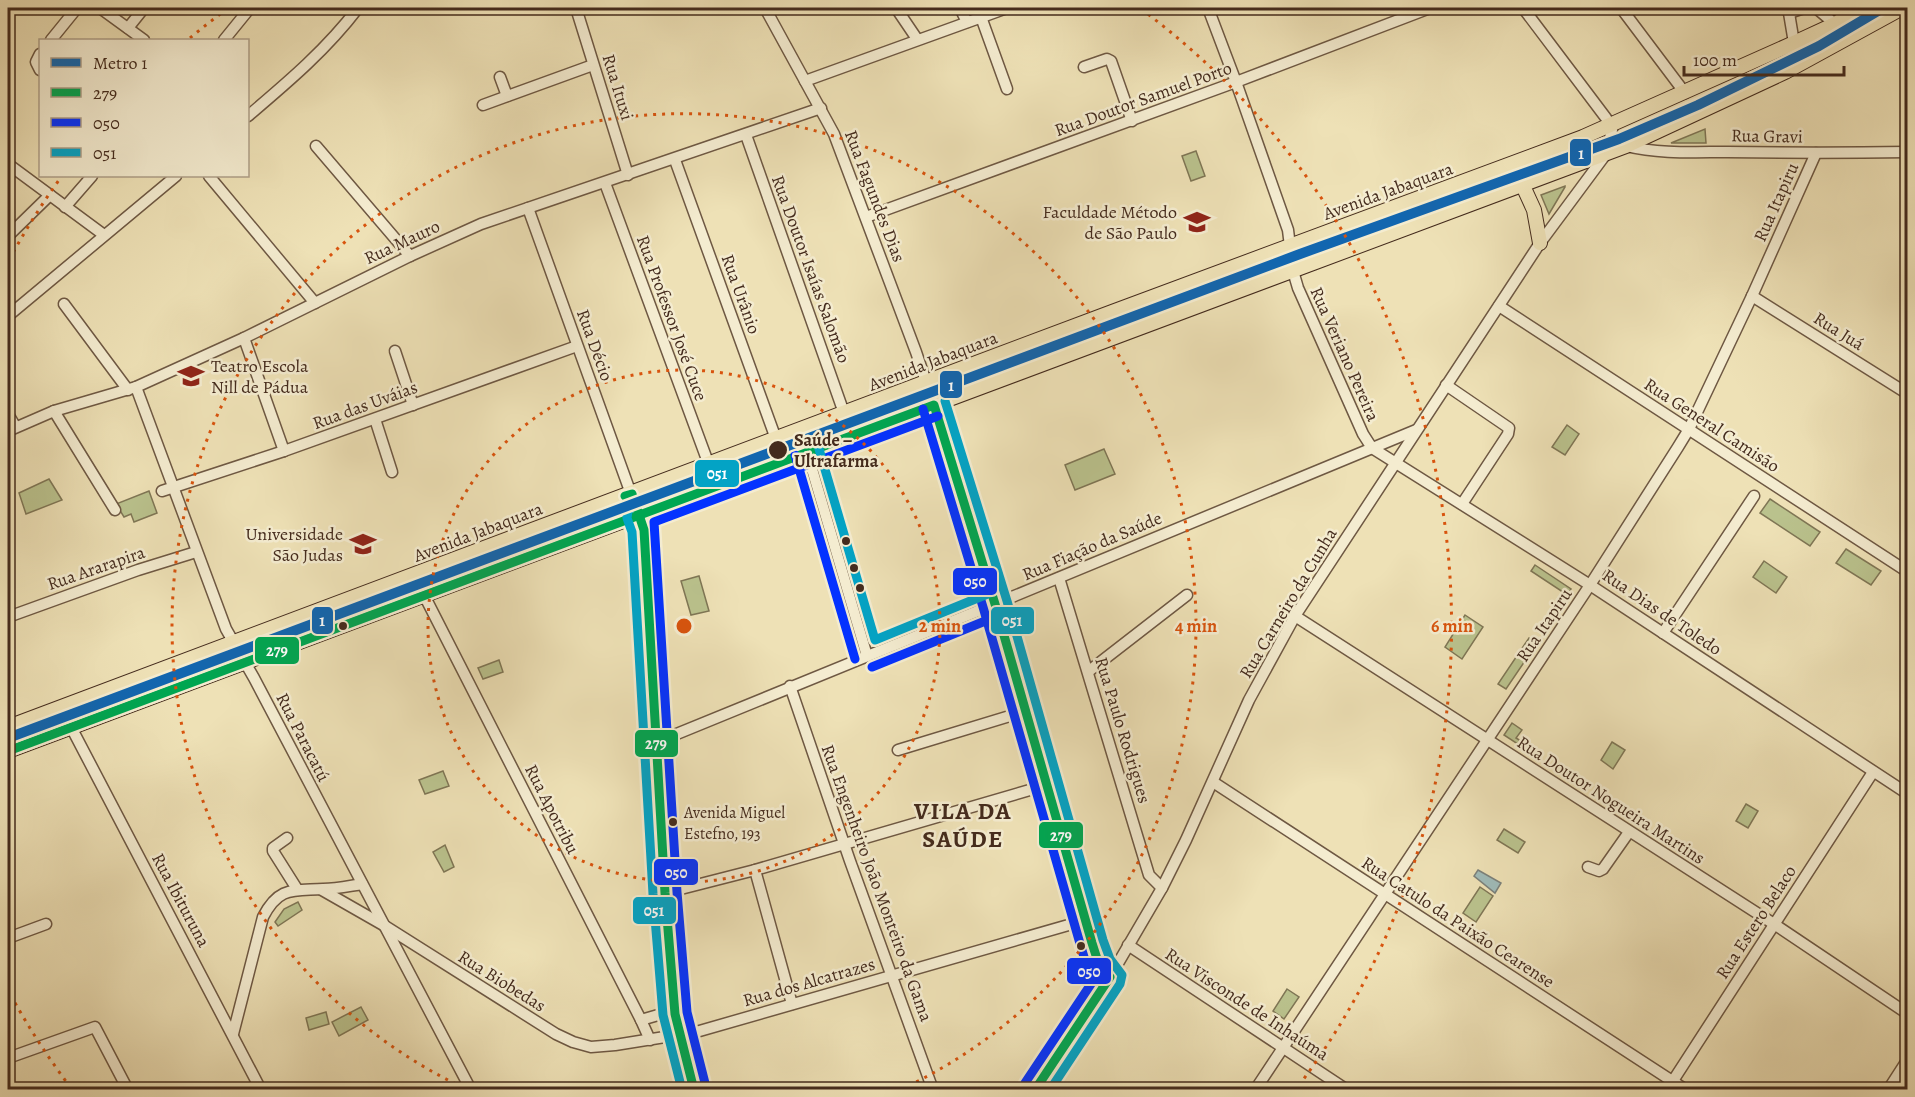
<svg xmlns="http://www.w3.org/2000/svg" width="1915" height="1097" font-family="Alegreya,serif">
  <rect width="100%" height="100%" fill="#eee1b6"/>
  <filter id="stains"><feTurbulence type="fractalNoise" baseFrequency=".00333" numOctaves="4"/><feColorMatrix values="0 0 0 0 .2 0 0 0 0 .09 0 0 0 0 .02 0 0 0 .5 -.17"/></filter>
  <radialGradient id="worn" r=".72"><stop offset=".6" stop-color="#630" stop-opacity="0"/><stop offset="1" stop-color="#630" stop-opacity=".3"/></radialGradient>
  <g fill="#bac28d" stroke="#7f7655" stroke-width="1.5">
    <path d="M1705,129l1,14h-35z"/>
    <path d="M1196,151l9,25 -14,5 -9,-25z"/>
    <path d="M1565,186v1l-16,27 -8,-19z"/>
    <path d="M1275,261v6l-323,122 -2,-6z"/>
    <path d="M911,397l2,6 -259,97 -2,-5z"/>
    <path d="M1567,425l12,9 -14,21 -13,-8z"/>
    <path d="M1104,449l11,25 -40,16 -10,-25z"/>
    <path d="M49,479l13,21 -36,14 -7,-21z"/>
    <path d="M149,491l8,22 -23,9 -3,-8 -7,3 -8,-13z"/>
    <path d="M1770,499l50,33 -10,14 -50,-33z"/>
    <path d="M1846,549l35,22 -10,14 -35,-22z"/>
    <path d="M1764,561l23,16 -11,16 -23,-16z"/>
    <path d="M1535,565l36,24 -25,40 -5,-3 22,-34 -32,-21z"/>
    <path d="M699,576l10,35 -18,4 -10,-34z"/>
    <path d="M1465,615l18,12 -21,32 -17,-12z"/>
    <path d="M1529,638l8,5 -31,46 -8,-5z"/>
    <path d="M499,660l4,12 -20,7 -5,-11z"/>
    <path d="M1512,723l10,7 -6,8 16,10 -2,4 -26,-17z"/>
    <path d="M1612,742l13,8 -12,19 -12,-9z"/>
    <path d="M443,771l6,15 -24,8 -6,-14z"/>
    <path d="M1746,804l12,7 -10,17 -12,-7z"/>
    <path d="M1504,829l21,13 -7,11 -21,-13z"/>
    <path d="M445,845l9,22 -10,5 -11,-20z"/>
    <path d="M1480,887l13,9 -17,26 -13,-9z"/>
    <path d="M298,902l4,8 -24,16 -3,-4 9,-13z"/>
    <path d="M1287,989l12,8 -15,22 -11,-8z"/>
    <path d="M361,1007l7,13 -29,16 -7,-14z"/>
    <path d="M326,1012l3,12 -20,6 -3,-12z"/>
  </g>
  <path fill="#9fbbb9" stroke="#7b817b" stroke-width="1.5" d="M1478,870l23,13 -6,10 -21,-17z"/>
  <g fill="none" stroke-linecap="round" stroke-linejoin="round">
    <g stroke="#6e5843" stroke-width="13">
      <g id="minor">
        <path d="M100,8l44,32"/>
        <path d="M576,8l52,167"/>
        <path d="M765,8l69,126 82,218 24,71 55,181 97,339 7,22 11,12"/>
        <path d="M896,8l21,31"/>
        <path d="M960,8l7,14"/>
        <path d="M1208,8l28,74 52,148 5,41 5,17 65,146 9,14 218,137 318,209"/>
        <path d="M1621,8l64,85"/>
        <path d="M1785,8l4,5 5,30"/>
        <path d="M1816,8l19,16"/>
        <path d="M1789,13l15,-5"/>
        <path d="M981,17l26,72"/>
        <path d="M128,28l16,-20"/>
        <path d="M51,40l26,-32"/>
        <path d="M224,40l26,-32"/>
        <path d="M40,54l-4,8 4,8"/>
        <path d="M1084,67l23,-8 4,2 21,60"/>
        <path d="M500,77l7,19"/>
        <path d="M805,81l202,-73"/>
        <path d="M483,105l110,-40"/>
        <path d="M248,116c40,-34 78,-66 110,-108"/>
        <path d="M746,135l98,278"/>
        <path d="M316,146l94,110"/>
        <path d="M1626,146c33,8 68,6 101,6 60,1 120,1 181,0"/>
        <path d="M675,160l101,279"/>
        <path d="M8,164l96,71"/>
        <path d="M209,176l106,127"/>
        <path d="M605,183l104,282"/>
        <path d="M65,207l27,-31"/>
        <path d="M528,208l116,322 21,363 10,121 19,76"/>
        <path d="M866,217l370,-135 194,-74"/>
        <path d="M8,236l42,-41"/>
        <path d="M1752,296l156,98"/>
        <path d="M64,304l64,86"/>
        <path d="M1499,306l409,266"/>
        <path d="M8,316l168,-140"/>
        <path d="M244,338l40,113"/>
        <path d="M395,351l18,54"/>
        <path d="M1446,385l63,43 -1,6 -46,70"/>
        <path d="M136,387l90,242 28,49 217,412"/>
        <path d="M54,411l61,99"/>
        <path d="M8,414l7,12"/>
        <path d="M375,419l17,53"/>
        <path d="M8,431l46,-20 82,-24 108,-49 166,-82 71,-32 340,-116"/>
        <path d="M807,452l60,204"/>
        <path d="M162,491l122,-40 293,-105"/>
        <path d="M1059,578l90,297 13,13"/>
        <path d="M424,595l217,425 9,20"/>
        <path d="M1295,616l479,308 134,90"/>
        <path d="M8,617l130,-47 58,-18"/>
        <path d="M1663,633l91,-137"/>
        <path d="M1089,671l98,-76"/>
        <path d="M790,686l60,175 83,229"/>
        <path d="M71,727l190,363"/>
        <path d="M657,742l338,-138 421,-174"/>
        <path d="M898,750l128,-39"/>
        <path d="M1213,782l473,308"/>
        <path d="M287,838l-14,10v3l24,38"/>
        <path d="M1588,867l11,4 4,-2 26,-37"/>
        <path d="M755,870l37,134"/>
        <path d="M322,890l63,36 171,108 17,8 18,5 24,-2 81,-13 390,-112"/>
        <path d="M665,893l90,-23 292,-85"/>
        <path d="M8,938l38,-14"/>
        <path d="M1128,945l219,145"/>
        <path d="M641,1020l24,-7 10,1"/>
        <path d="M233,1034l30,-117c16,-31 30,-26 60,-28 13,0 26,-3 39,-5"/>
        <path d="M8,1058l87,-31 33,63"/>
        <path d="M1035,1090l15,-21 60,-92 52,-89 24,-48 63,-140 46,-84 245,-373 66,-89 6,-24 -6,-12 -83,-110"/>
        <path d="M1255,1090l335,-505 88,-138 11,-18 63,-133 64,-143"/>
        <path d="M1667,1090l206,-318"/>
        <path d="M1888,1090l20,-31"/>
      </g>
    </g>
    <g stroke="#442b1d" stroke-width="16">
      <g id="major">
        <path d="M1513,164l21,46 6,33"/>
        <path d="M8,727l1104,-415 471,-175 211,-94 41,-19 27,-16"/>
        <path d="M8,751l1618,-605 159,-74 117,-64"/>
      </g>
    </g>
    <use href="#minor" stroke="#f4ecd0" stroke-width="10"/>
    <use href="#major" stroke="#eee1b6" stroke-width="14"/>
    <g stroke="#f4ecd0" stroke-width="14">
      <g id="bus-1">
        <path d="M625,496l7,-2 12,36 21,363 10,121 19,76"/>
        <path d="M8,751l926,-346 61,199 97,339 7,22 11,12 -75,113"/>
      </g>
    </g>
    <g stroke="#f4ecd0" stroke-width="14">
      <g id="bus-2">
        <path d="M923,409l60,198 98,340 7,23 7,8 -70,105"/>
        <path d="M795,455l60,204"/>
        <path d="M872,667l128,-52"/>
        <path d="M706,1087l-19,-75 -10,-120 -23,-370 284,-106"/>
      </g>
    </g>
    <g stroke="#f4ecd0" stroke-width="14">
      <g id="bus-3">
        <path d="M945,401l62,200 96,339 7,19 12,16 -2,9 -70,106"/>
        <path d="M819,449l56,191 115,-47"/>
        <path d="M682,1090l-19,-75 -10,-121 -21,-362 -5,-14 1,-7 7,-7 295,-110"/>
      </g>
    </g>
    <use href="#bus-1" stroke="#00a651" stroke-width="9"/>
    <use href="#bus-2" stroke="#0432ff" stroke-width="9"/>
    <use href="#bus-3" stroke="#03a3c5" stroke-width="9"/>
    <g stroke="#f4ecd0" stroke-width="15">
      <path id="metro-1" d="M8,738l1292,-484 319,-115 79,-34 121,-59 64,-38"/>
    </g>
    <use href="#metro-1" stroke="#1266af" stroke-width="10"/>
  </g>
  <g fill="none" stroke="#d8540e" stroke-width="3" stroke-dasharray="3 6">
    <circle cx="684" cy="626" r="256"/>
    <path d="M464 1088A512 512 0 1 1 904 1088"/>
    <path d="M71 1088A768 768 0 0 1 9 992M9 260A768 768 0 0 1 59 180M190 38A768 768 0 0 1 227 9M1141 9A768 768 0 0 1 1297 1088"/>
  </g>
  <defs>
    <g id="university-bare" transform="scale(2.07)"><path d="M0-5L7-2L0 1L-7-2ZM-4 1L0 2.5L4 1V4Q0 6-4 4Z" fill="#8f2418" stroke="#f4ecd0" stroke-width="2.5" paint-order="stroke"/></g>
  </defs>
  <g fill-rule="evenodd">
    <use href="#university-bare" x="1197" y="222"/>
    <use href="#university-bare" x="191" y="376"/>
    <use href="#university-bare" x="363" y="544"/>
  </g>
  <g fill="#442b1d" stroke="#f4ecd0" stroke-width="2">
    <circle cx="778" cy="450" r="10"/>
    <circle cx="846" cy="541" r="5"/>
    <circle cx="854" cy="568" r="5"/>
    <circle cx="860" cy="588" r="5"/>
    <circle cx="343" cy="626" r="5"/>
    <circle cx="673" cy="822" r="5"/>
    <circle cx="1081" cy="946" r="5"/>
  </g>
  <g text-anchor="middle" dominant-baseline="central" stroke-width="5" stroke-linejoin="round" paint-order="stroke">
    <g font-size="16" fill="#442b1d" stroke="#f4ecd0" text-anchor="start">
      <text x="684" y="813">Avenida Miguel<tspan x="684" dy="21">Estefno, 193</tspan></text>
    </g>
    <g font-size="18" fill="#442b1d" stroke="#f4ecd0">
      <text transform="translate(618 87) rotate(73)">Rua Ituxi</text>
      <text transform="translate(1143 99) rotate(-20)">Rua Doutor Samuel Porto</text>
      <text transform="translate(1767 136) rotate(1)">Rua Gravi</text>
      <text transform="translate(1388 191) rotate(-20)">Avenida Jabaquara</text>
      <text transform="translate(875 196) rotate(69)">Rua Fagundes Dias</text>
      <text transform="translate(1776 202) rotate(-66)">Rua Itapiru</text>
      <text transform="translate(402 242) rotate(-25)">Rua Mauro</text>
      <text transform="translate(811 269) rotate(70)">Rua Doutor Isaías Salomão</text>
      <text transform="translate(741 294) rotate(70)">Rua Urânio</text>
      <text transform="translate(672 318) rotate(70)">Rua Professor José Cuce</text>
      <text transform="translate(1839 331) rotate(32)">Rua Juá</text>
      <text transform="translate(595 345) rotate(70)">Rua Décio</text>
      <text transform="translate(1345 354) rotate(66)">Rua Veriano Pereira</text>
      <text transform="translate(933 361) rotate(-21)">Avenida Jabaquara</text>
      <text transform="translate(365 405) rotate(-20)">Rua das Uváias</text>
      <text transform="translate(1712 425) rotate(33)">Rua General Camisão</text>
      <text transform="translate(478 532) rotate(-21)">Avenida Jabaquara</text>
      <text transform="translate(1092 546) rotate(-23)">Rua Fiação da Saúde</text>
      <text transform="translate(96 568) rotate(-19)">Rua Ararapira</text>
      <text transform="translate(1288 603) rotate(-59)">Rua Carneiro da Cunha</text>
      <text transform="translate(1662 612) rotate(34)">Rua Dias de Toledo</text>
      <text transform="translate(1544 625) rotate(-56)">Rua Itapiru</text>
      <text transform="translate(1123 730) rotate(73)">Rua Paulo Rodrigues</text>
      <text transform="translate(303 737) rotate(63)">Rua Paracatú</text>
      <text transform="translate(1611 800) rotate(33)">Rua Doutor Nogueira Martins</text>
      <text transform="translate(552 809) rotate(63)">Rua Apotribu</text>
      <text transform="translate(877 883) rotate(70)">Rua Engenheiro João Monteiro da Gama</text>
      <text transform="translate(181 900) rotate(62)">Rua Ibituruna</text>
      <text transform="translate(1458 922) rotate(33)">Rua Catulo da Paixão Cearense</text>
      <text transform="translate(1756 922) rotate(-57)">Rua Estero Belaco</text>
      <text transform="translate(502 981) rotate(32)">Rua Biobedas</text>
      <text transform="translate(809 982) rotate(-16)">Rua dos Alcatrazes</text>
      <text transform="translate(1247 1004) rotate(33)">Rua Visconde de Inhaúma</text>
    </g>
    <g font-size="18" fill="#442b1d" stroke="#f4ecd0" text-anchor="end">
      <text x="1177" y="212">Faculdade Método<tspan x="1177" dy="21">de São Paulo</tspan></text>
      <text x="211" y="366" text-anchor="start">Teatro Escola<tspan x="211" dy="21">Nill de Pádua</tspan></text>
      <text x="343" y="534">Universidade<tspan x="343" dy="21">São Judas</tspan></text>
    </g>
    <g font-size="18" font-weight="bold" fill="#442b1d" stroke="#f4ecd0" text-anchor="start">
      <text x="794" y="440">Saúde –<tspan x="794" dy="21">Ultrafarma</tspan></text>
    </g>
    <g font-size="24" font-weight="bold" letter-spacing="1.5" fill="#442b1d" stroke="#f4ecd0">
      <text x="963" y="811">VILA DA<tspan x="963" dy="28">SAÚDE</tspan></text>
    </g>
  </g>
  <circle cx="684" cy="626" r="9" fill="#d8540e" stroke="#f4ecd0" stroke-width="3"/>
  <g font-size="18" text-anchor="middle" font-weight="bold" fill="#d8540e" stroke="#f4ecd0" stroke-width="5" stroke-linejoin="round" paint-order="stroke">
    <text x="940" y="632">2 min</text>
    <text x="1196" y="632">4 min</text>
    <text x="1452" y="632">6 min</text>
  </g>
  <g stroke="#f4ecd0" stroke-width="2">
    <rect x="1569" y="138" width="23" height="29" rx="6" fill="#1266af"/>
    <rect x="939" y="370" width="24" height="29" rx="6" fill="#1266af"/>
    <rect x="694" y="459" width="46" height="29" rx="6" fill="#03a3c5"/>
    <rect x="952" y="567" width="46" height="29" rx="6" fill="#0432ff"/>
    <rect x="311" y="606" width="23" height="29" rx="6" fill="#1266af"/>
    <rect x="990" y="606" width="45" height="29" rx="6" fill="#03a3c5"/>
    <rect x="254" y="636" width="46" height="29" rx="6" fill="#00a651"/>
    <rect x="634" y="729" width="45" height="29" rx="6" fill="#00a651"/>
    <rect x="1038" y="821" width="46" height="28" rx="6" fill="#00a651"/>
    <rect x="653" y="858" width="46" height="28" rx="6" fill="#0432ff"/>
    <rect x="632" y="896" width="45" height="29" rx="6" fill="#03a3c5"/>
    <rect x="1066" y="957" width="46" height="28" rx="6" fill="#0432ff"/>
  </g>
  <g font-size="16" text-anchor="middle" font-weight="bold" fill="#fff">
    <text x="1581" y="159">1</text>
    <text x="951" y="391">1</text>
    <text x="717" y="479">051</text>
    <text x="975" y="587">050</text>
    <text x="322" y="626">1</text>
    <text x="1012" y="626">051</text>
    <text x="277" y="656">279</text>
    <text x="656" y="749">279</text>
    <text x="1061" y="841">279</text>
    <text x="676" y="878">050</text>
    <text x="654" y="916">051</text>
    <text x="1089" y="977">050</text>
  </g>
  <rect width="1915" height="1097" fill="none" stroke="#eee1b6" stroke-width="30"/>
  <rect x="9" y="9" width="1897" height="1079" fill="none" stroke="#442b1d" stroke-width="3"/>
  <rect x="15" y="15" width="1885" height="1067" fill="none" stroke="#442b1d" stroke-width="1.5"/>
  <rect x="39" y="39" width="210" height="138" fill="#f4ecd0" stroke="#ae9f88" stroke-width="1.5"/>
  <rect x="51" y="58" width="30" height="9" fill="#1266af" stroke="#ae9f88" stroke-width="1.5"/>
  <text x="93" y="69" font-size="18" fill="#442b1d">Metro 1</text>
  <rect x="51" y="88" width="30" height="9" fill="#00a651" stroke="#ae9f88" stroke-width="1.5"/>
  <text x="93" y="99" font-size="18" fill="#442b1d">279</text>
  <rect x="51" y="118" width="30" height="9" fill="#0432ff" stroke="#ae9f88" stroke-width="1.5"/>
  <text x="93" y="129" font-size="18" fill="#442b1d">050</text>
  <rect x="51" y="148" width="30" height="9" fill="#03a3c5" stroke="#ae9f88" stroke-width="1.5"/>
  <text x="93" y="159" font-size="18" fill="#442b1d">051</text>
  <path d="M1684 66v9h160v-9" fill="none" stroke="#442b1d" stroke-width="3"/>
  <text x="1693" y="66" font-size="18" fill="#442b1d" stroke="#f4ecd0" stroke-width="4.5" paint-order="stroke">100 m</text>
  <rect width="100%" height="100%" filter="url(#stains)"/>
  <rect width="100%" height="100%" fill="url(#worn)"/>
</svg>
